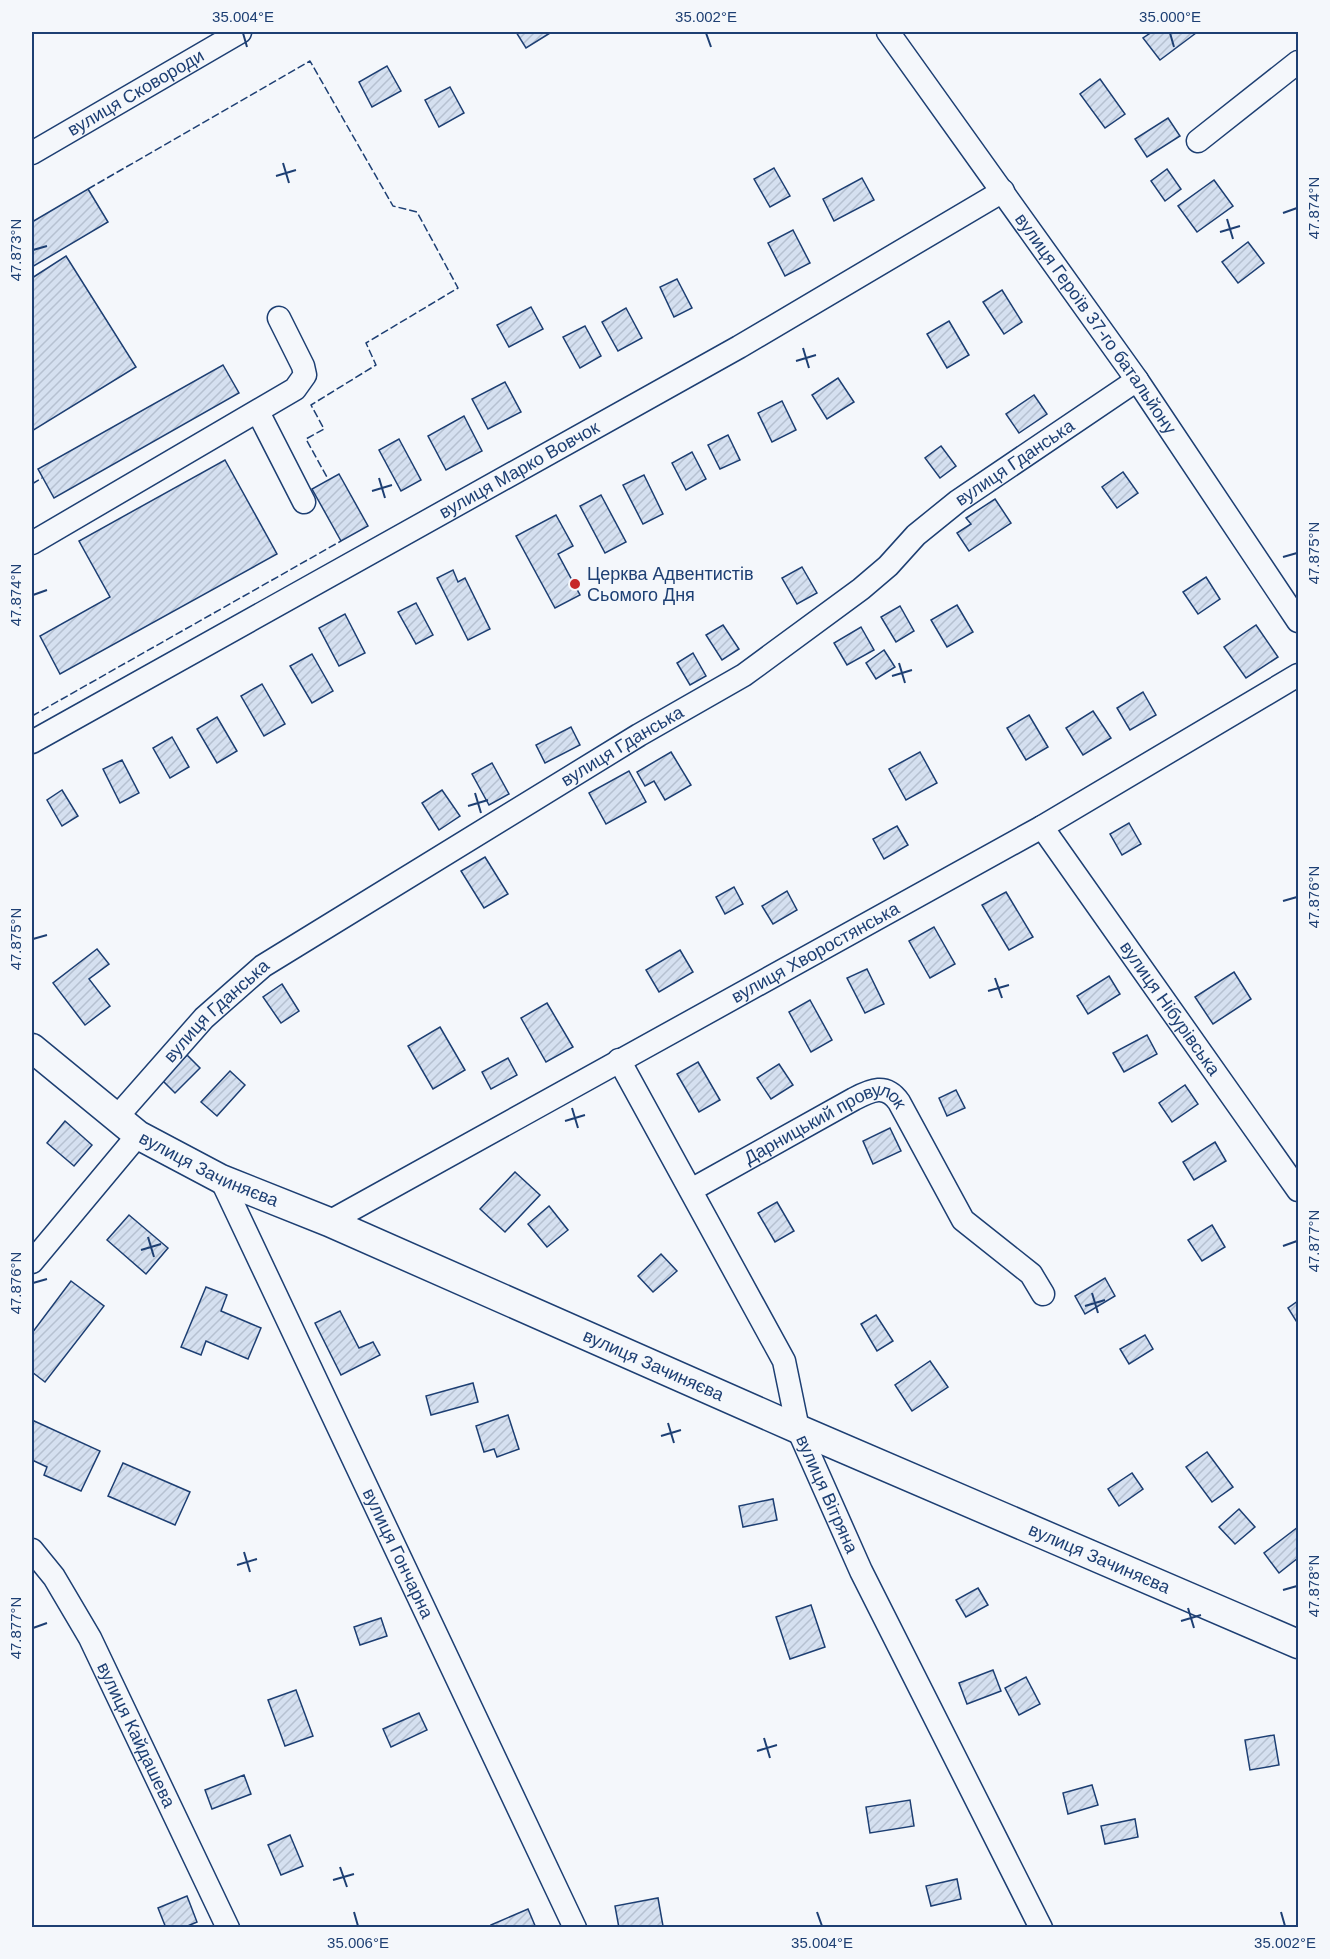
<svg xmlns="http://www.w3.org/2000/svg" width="1330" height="1959" font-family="Arial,sans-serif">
  <defs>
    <pattern id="building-hatch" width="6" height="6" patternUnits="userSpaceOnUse" patternTransform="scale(1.5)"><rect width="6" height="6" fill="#d5e0f0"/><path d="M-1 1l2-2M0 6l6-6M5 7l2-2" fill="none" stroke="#b6c1d1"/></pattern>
  </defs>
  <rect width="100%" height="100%" fill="#f4f7fb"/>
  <g fill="url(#building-hatch)" stroke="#1d3f73" stroke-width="1.5">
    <path d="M516,32h33l1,1 -24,15z"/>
    <path d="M1152,32h43l1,1 -36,27 -17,-22z"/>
    <path d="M387,66l14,25 -29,16 -13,-25z"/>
    <path d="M1100,79l25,35 -20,14 -25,-34z"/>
    <path d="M450,87l14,26 -25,14 -14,-27z"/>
    <path d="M1168,118l12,18 -33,21 -12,-18z"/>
    <path d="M774,168l16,28 -20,11 -16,-28z"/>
    <path d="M1167,169l14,20 -16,12 -14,-20z"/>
    <path d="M862,178l12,22 -40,21 -11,-22z"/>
    <path d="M1214,180l19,26 -36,26 -19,-26z"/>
    <path d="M88,189l20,33 -76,45v-45z"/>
    <path d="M793,230l17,33 -25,13 -17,-33z"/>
    <path d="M1248,242l16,21 -26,20 -16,-21z"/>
    <path d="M66,256l70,111 -104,64v-153z"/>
    <path d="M677,279l15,29 -18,9 -14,-30z"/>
    <path d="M1002,290l20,32 -18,12 -21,-32z"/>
    <path d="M531,307l12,22 -34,18 -12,-22z"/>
    <path d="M626,308l16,30 -24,13 -16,-29z"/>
    <path d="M949,321l20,34 -22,13 -20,-34z"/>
    <path d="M585,326l16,30 -21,12 -17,-31z"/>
    <path d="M223,365l16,28 -185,105 -16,-29z"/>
    <path d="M838,378l16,24 -27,17 -15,-24z"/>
    <path d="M505,382l16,30 -33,17 -16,-30z"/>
    <path d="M1034,395l13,19 -28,19 -13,-19z"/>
    <path d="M782,401l14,29 -24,12 -14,-29z"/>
    <path d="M464,416l18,35 -36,19 -18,-34z"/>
    <path d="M728,435l12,25 -20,9 -12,-24z"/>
    <path d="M399,439l22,41 -20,11 -22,-41z"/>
    <path d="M941,446l15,20 -16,12 -15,-20z"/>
    <path d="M692,452l14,27 -20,11 -14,-27z"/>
    <path d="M225,460l52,94 -217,120 -20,-38 70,-39 -31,-56z"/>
    <path d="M1123,472l15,21 -21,15 -15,-21z"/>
    <path d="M339,474l29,52 -27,15 -29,-52z"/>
    <path d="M644,475l19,39 -20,10 -20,-39z"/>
    <path d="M601,495l25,47 -21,11 -25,-47z"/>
    <path d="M995,499l16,24 -42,28 -12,-18 14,-9 -5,-6z"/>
    <path d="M556,515l17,31 -15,8 22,41 -25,13 -39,-72z"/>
    <path d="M802,567l15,26 -20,11 -15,-26z"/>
    <path d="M453,570l5,12 7,-4 25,51 -22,11 -31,-62z"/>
    <path d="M1206,577l14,22 -22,15 -15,-22z"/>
    <path d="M416,603l17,32 -17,9 -18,-32z"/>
    <path d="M957,605l16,27 -26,15 -16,-27z"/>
    <path d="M900,606l14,25 -18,11 -15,-25z"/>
    <path d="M345,614l20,39 -26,13 -20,-38z"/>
    <path d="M723,625l16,24 -17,11 -16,-25z"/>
    <path d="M1256,625l22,32 -32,21 -22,-31z"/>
    <path d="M861,627l13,23 -27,15 -13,-22z"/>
    <path d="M884,650l11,17 -19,12 -10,-16z"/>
    <path d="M693,653l13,23 -16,9 -13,-22z"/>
    <path d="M312,654l21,37 -21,12 -22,-37z"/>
    <path d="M262,684l23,40 -21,12 -23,-40z"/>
    <path d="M1143,692l13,23 -26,15 -13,-22z"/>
    <path d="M1093,711l18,27 -28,17 -17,-27z"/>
    <path d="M1029,715l19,32 -22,13 -19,-32z"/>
    <path d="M217,717l20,34 -20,12 -20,-34z"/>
    <path d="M571,727l9,18 -35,18 -9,-18z"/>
    <path d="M172,737l17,30 -19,11 -17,-30z"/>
    <path d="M671,752l20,33 -26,15 -11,-19 -9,5 -8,-14z"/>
    <path d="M920,752l17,31 -31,17 -17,-31z"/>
    <path d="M122,760l17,33 -19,10 -17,-34z"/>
    <path d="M492,763l17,31 -20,11 -17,-31z"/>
    <path d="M629,771l17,31 -40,22 -17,-31z"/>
    <path d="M62,790l16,26 -16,10 -15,-26z"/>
    <path d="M442,790l18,26 -21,14 -17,-27z"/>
    <path d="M1129,823l12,21 -19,11 -12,-21z"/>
    <path d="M897,826l11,19 -24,14 -11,-20z"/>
    <path d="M485,857l23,37 -24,14 -23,-37z"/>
    <path d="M734,887l9,17 -18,10 -9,-17z"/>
    <path d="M787,891l10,19 -24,14 -11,-18z"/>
    <path d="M1006,892l27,45 -24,13 -27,-45z"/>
    <path d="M934,927l21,37 -25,14 -21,-37z"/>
    <path d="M97,949l12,15 -20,15 21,27 -25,19 -32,-42z"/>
    <path d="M680,950l13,22 -34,20 -13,-22z"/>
    <path d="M867,969l17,35 -19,9 -18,-35z"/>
    <path d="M1234,972l17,27 -38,25 -18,-27z"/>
    <path d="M1109,976l11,18 -32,20 -11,-18z"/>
    <path d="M282,984l17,27 -18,12 -18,-26z"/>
    <path d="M810,1000l22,40 -21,12 -22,-40z"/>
    <path d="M547,1003l26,44 -27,15 -25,-44z"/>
    <path d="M440,1027l25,43 -32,19 -25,-43z"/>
    <path d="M1147,1035l10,19 -33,18 -11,-19z"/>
    <path d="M187,1055l13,13 -25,25 -13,-13z"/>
    <path d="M508,1058l9,17 -26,14 -9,-17z"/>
    <path d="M698,1062l22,38 -21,12 -22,-38z"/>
    <path d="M779,1064l14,21 -22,14 -14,-21z"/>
    <path d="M230,1071l15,14 -28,31 -16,-14z"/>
    <path d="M1185,1085l13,19 -26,18 -13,-19z"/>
    <path d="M956,1090l9,18 -18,8 -8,-18z"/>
    <path d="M65,1121l27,24 -18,21 -27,-23z"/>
    <path d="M890,1128l11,23 -28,13 -10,-23z"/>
    <path d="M1215,1142l11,19 -32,19 -11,-18z"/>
    <path d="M515,1172l25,23 -35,37 -25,-23z"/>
    <path d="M777,1202l17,29 -19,11 -17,-29z"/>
    <path d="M549,1206l19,24 -21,17 -19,-23z"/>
    <path d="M129,1215l39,33 -22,26 -39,-34z"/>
    <path d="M1212,1225l13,22 -23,14 -14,-21z"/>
    <path d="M661,1254l16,17 -24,21 -15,-16z"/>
    <path d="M1105,1278l10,18 -30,18 -10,-18z"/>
    <path d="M71,1281l33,25 -59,76 -13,-10v-39z"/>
    <path d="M206,1287l21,8 -6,16 40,17 -13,31 -42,-18 -5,14 -20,-8z"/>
    <path d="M1298,1301v23l-10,-16z"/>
    <path d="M340,1311l19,37 14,-6 7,13 -39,20 -26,-52z"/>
    <path d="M876,1315l17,26 -16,10 -16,-27z"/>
    <path d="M1145,1335l8,14 -24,15 -9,-15z"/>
    <path d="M930,1361l18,26 -36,24 -17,-26z"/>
    <path d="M473,1383l5,19 -47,13 -5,-19z"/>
    <path d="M508,1415l11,34 -22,8 -3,-8 -10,3 -8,-26z"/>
    <path d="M32,1420l68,31 -19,40 -37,-16 3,-8 -15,-7z"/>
    <path d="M1207,1452l26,35 -21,15 -26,-35z"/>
    <path d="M123,1463l67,29 -15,33 -67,-29z"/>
    <path d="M1132,1473l11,16 -24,17 -11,-17z"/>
    <path d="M773,1499l4,21 -34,7 -4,-21z"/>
    <path d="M1239,1509l16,18 -20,17 -16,-17z"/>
    <path d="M1298,1527v31l-19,15 -15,-20z"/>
    <path d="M978,1588l10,17 -22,12 -10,-17z"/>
    <path d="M811,1605l14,42 -35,12 -14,-42z"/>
    <path d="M381,1618l6,18 -27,9 -6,-18z"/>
    <path d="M993,1670l8,21 -34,13 -8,-21z"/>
    <path d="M1026,1677l14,27 -21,11 -14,-27z"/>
    <path d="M296,1690l17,46 -28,10 -17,-46z"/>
    <path d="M419,1713l8,17 -36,17 -8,-18z"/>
    <path d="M1274,1735l5,30 -29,5 -5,-30z"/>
    <path d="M244,1775l7,19 -39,15 -7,-19z"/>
    <path d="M1092,1785l6,20 -30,9 -5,-21z"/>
    <path d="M910,1800l4,26 -44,7 -4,-26z"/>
    <path d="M1135,1819l3,18 -33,7 -4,-18z"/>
    <path d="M290,1835l13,31 -22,9 -13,-30z"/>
    <path d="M957,1879l4,20 -30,7 -5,-20z"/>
    <path d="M187,1896l10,26 -14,6h-17l-8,-20z"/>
    <path d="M658,1898l5,28 -44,2 -4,-22z"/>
    <path d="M528,1909l8,19h-44l-1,-3z"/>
  </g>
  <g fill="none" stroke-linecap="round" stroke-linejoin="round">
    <g stroke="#1d3f73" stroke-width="25">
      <g id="minor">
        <path id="s1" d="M888,32l249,348 161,241"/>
        <path d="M1198,141l100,-79"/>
        <path id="s2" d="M32,153l208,-121"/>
        <path d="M258,412l46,90"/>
        <path d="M32,543l263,-154 10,-14 -2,-9 -24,-48"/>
        <path id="s3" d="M32,742l707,-395 264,-156"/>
        <path id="s4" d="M1042,827l256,363"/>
        <path id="s5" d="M619,1060l165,301 14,68 63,142 180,357"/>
        <path id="s6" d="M116,1118l88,-100 59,-52 376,-231 105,-60 117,-86 27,-23 28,-31 42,-34 179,-121"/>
        <path id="s7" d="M221,1179l354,749"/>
        <path id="s8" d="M691,1190l163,-91c17,-9 32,-16 45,3l64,118 68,54 12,20"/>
        <path id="s9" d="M329,1222l713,-395 256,-152"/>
        <path d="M32,1262l106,-127"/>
        <path id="s10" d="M32,1550l22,27 36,61 138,290"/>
      </g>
    </g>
    <g stroke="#1d3f73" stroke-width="31">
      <g id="major">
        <path id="s11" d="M32,1048l106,87 83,44 108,43 469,207 500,215"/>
      </g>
    </g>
    <use href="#minor" stroke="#f4f7fb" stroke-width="22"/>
    <use href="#major" stroke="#f4f7fb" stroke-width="28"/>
    <g stroke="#1d3f73" stroke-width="1.5" stroke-dasharray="8 3" stroke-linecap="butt">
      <path d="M88,189l222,-128 83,145 24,6 41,76 -92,55 10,22 -65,40 13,24 -18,10 22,40"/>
      <path d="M32,484l10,-6"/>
      <path d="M32,716l309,-175"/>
    </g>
  </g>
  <path fill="none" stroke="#1d3f73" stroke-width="2" d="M243,33l4,14M706,33l5,14M1170,33l4,14M283,163l6,20M276,176l20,-6M1283,213l14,-5M1227,219l6,20M1220,232l20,-6M33,250l14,-4M803,348l6,20M796,361l20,-6M379,478l6,20M372,491l20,-6M1283,557l14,-4M33,595l14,-5M899,663l6,20M892,676l20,-6M475,793l6,20M468,806l20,-6M1283,901l14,-4M33,939l14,-4M995,978l7,20M988,991l21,-6M572,1108l6,20M565,1121l20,-6M148,1237l6,20M1283,1246l14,-5M141,1250l20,-6M33,1283l14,-4M1092,1293l6,20M1085,1306l20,-6M668,1423l6,20M661,1436l20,-6M244,1552l6,20M237,1565l20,-6M1283,1590l14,-4M1188,1608l6,20M1181,1621l20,-6M33,1628l14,-5M764,1738l6,20M757,1751l20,-6M340,1867l7,20M333,1880l21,-6M354,1912l4,14M817,1912l5,14M1281,1912l4,14"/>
  <circle fill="#c62828" stroke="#f4f7fb" stroke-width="2" cx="575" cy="584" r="6"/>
  <g text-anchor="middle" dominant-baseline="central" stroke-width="4.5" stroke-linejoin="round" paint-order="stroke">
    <g font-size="18" fill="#1d3f73" stroke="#f4f7fb">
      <text stroke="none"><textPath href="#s2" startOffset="120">вулиця Сковороди</textPath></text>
      <text stroke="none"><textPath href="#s1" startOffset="358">вулиця Героїв 37-го батальйону</textPath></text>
      <text stroke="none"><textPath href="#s6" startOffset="1119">вулиця Гданська</textPath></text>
      <text stroke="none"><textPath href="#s3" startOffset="558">вулиця Марко Вовчок</textPath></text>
      <text stroke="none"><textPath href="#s6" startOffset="633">вулиця Гданська</textPath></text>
      <text stroke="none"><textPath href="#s9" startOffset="556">вулиця Хворостянська</textPath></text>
      <text stroke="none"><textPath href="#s4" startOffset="222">вулиця Нібурівська</textPath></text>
      <text stroke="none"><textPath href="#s6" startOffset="147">вулиця Гданська</textPath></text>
      <text stroke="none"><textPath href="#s8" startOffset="153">Дарницький провулок</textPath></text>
      <text stroke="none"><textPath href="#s11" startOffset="216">вулиця Зачиняєва</textPath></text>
      <text stroke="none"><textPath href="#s11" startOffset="702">вулиця Зачиняєва</textPath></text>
      <text stroke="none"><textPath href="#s5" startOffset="484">вулиця Вітряна</textPath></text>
      <text stroke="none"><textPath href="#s7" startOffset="414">вулиця Гончарна</textPath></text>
      <text stroke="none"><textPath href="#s11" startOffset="1188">вулиця Зачиняєва</textPath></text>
      <text stroke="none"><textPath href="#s10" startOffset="213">вулиця Кайдашева</textPath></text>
    </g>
    <g font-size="18" fill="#1d3f73" stroke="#f4f7fb" text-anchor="start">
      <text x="587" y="574">Церква Адвентистів<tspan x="587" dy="21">Сьомого Дня</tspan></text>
    </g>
  </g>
  <rect width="1330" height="1959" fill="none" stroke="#f4f7fb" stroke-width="66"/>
  <rect x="33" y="33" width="1264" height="1893" fill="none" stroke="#1d3f73" stroke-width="2"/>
  <g font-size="15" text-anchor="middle" fill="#1d3f73">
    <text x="243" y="22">35.004°E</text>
    <text x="706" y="22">35.002°E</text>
    <text x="1170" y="22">35.000°E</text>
    <text transform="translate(1314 208) rotate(-90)" y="5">47.874°N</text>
    <text transform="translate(16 250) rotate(-90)" y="5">47.873°N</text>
    <text transform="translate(1314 553) rotate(-90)" y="5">47.875°N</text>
    <text transform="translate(16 595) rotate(-90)" y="5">47.874°N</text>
    <text transform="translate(1314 897) rotate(-90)" y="5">47.876°N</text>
    <text transform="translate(16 939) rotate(-90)" y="5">47.875°N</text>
    <text transform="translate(1314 1241) rotate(-90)" y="5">47.877°N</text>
    <text transform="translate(16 1283) rotate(-90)" y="5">47.876°N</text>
    <text transform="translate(1314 1586) rotate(-90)" y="5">47.878°N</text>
    <text transform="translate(16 1628) rotate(-90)" y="5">47.877°N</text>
    <text x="358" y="1948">35.006°E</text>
    <text x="822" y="1948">35.004°E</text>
    <text x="1285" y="1948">35.002°E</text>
  </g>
</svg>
